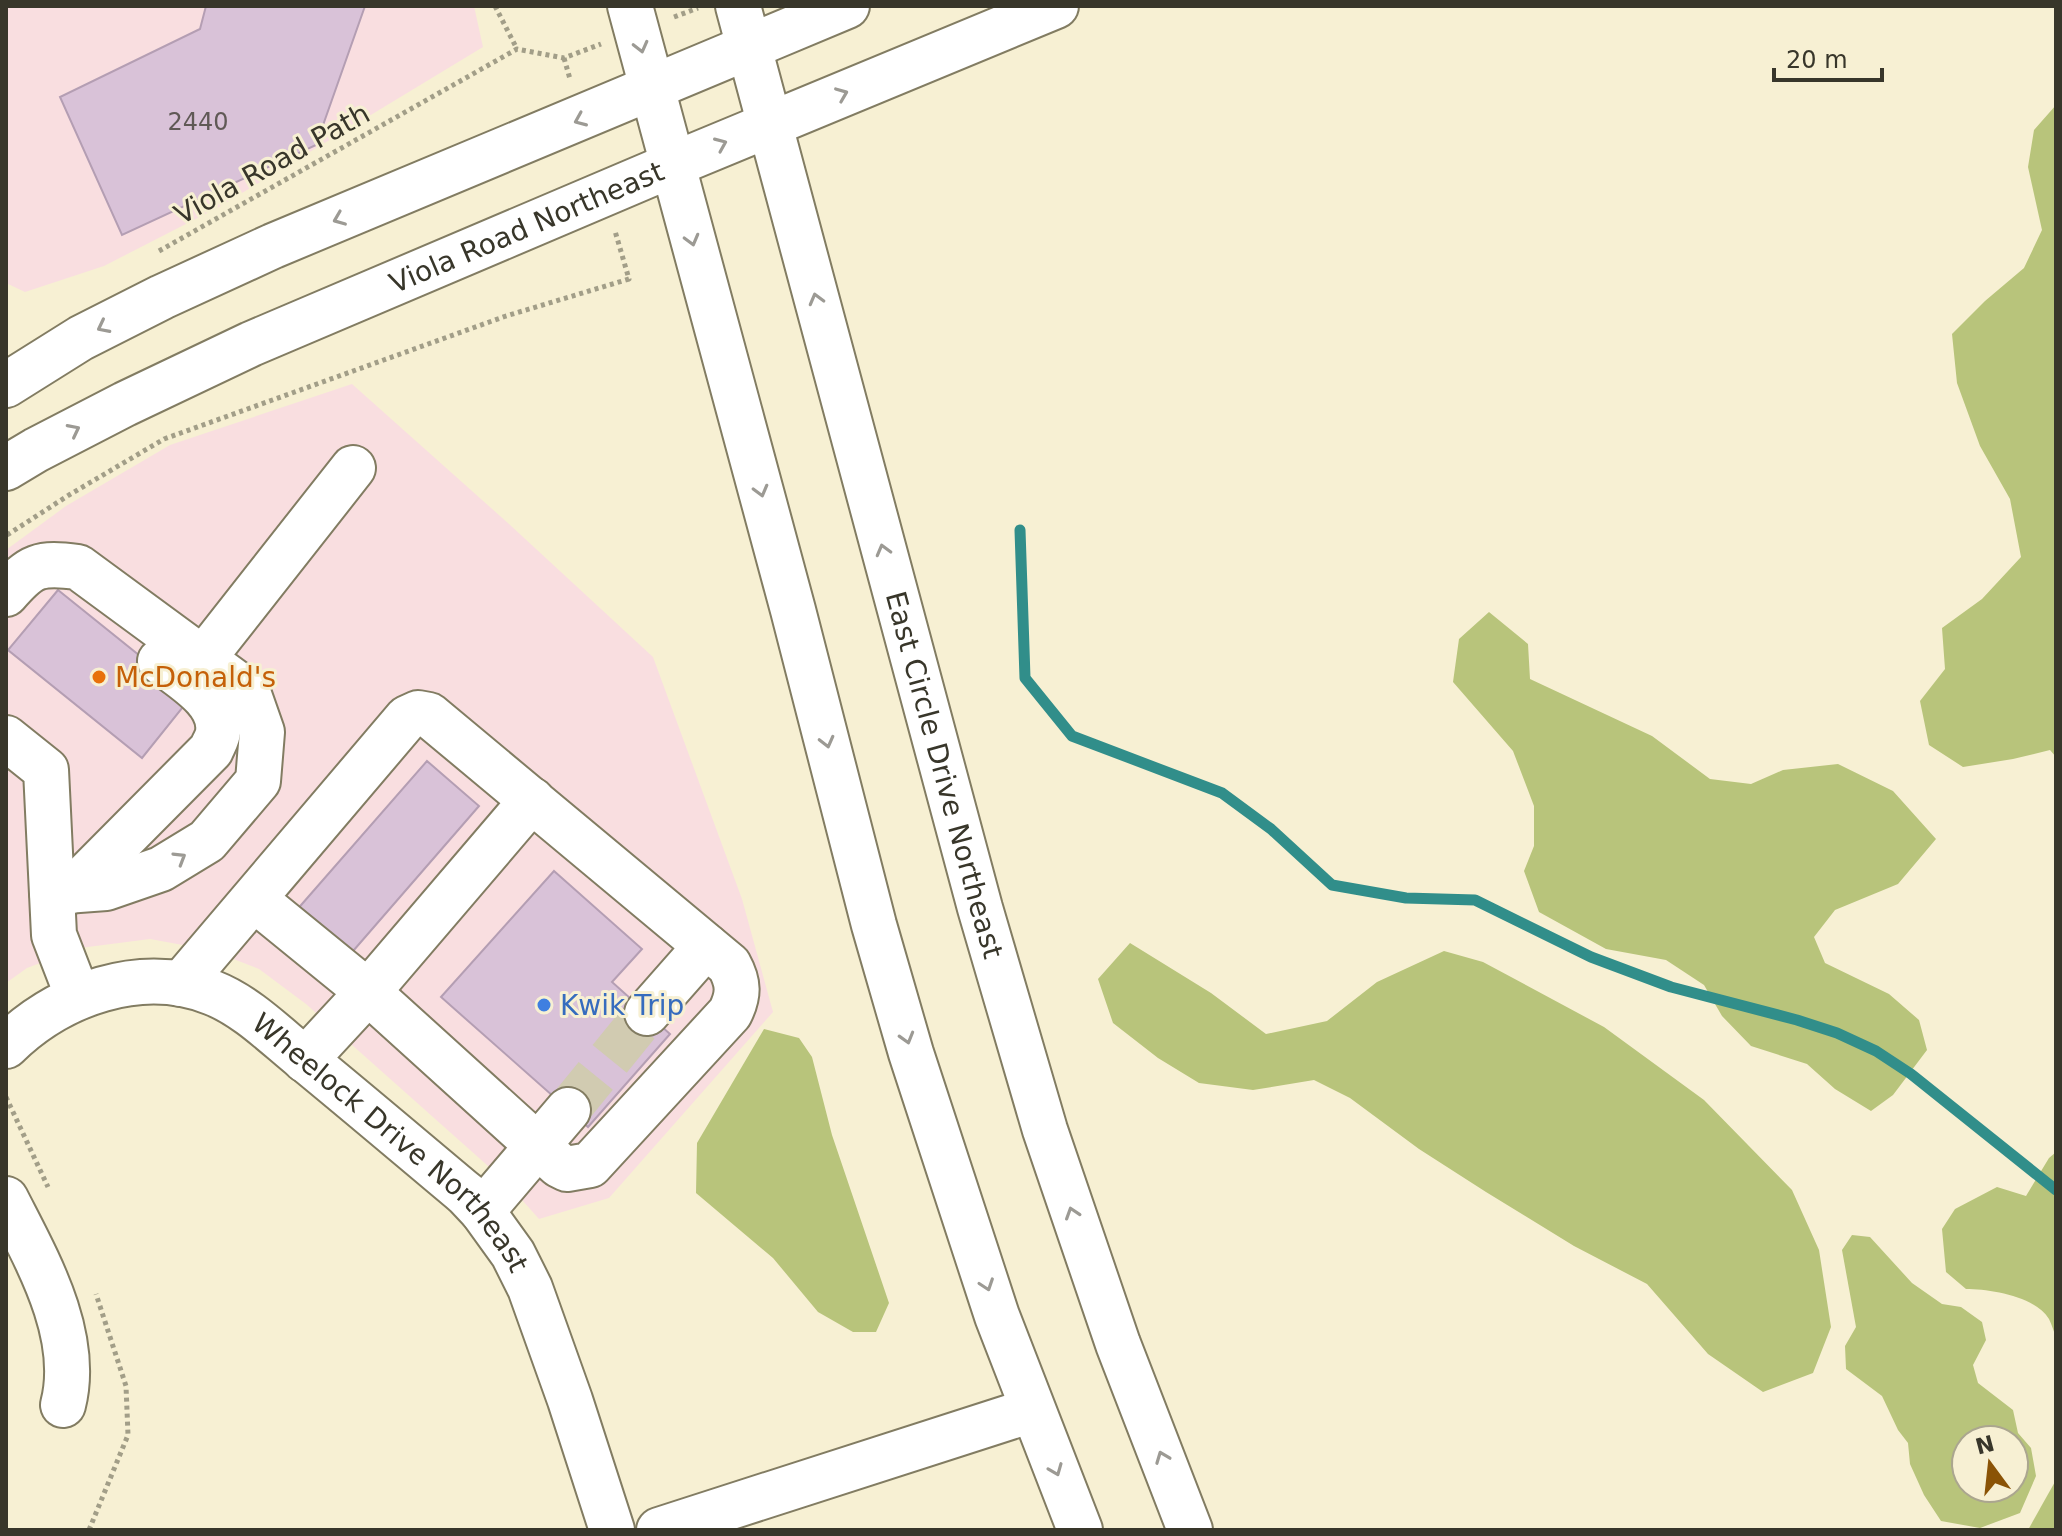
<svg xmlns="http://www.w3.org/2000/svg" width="2062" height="1536" font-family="'DejaVu Sans',sans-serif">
  <rect width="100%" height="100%" fill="#f7f0d3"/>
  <g fill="#f9dee0">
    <path d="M6,6h468l9,41 -264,160 -115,59 -79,26 -19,-9z"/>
    <path d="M352,384l157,140 144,133 89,242 31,113 -164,186 -70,21 -33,-37 -200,-178 -47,-35 -49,-19 -60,-11 -70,9 -53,20 -21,15v-433l60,-44 104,-61z"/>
  </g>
  <g fill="#b8c47b" fill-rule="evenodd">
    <path d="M2056,105v652l-6,-7 -37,9 -50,8 -34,-22 -9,-44 25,-32 -3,-41 40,-29 39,-42 -11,-58 -30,-53 -23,-63 -5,-49 33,-33 39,-33 18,-38 -14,-63 6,-37z"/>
    <path d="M1489,612l39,32 2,35 122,57 58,43 41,5 32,-14 55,-6 55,27 43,48 -38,45 -63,26 -21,27 11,26 64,31 30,26 8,30 -34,45 -22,16 -36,-22 -28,-25 -56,-18 -29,-30 -18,-31 -38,-25 -60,-11 -67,-37 -15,-41 10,-25v-40l-21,-55 -60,-69 6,-43z"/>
    <path d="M1130,943l81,50 55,41 61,-13 50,-39 67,-31 39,11 121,65 100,73 88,90 27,60 12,77 -18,46 -50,19 -55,-38 -61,-70 -73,-38 -88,-54 -67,-43 -69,-51 -36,-18 -61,10 -54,-7 -41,-25 -45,-35 -15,-44z"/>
    <path d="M764,1029l35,9 13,19 20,78 57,168 -13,29h-23l-35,-20 -45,-54 -77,-65 1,-50z"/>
    <path d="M2056,1152v186c-2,-6 -4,-13 -7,-19 -14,-23 -59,-30 -83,-30l-20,-17 -4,-43 13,-20 42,-22 29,9 23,-38z"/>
    <path d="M1852,1235l18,2 42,46 30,21 19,3 21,15 4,18 -13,25 5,18 35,27 5,23 13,15 5,28 -16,37 -40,15 -39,-7 -17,-26 -14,-31 -2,-21 -10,-13 -16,-34 -36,-27 -1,-23 11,-19 -14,-77zM2014,1440v48h-48v-48z"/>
    <path d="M2056,1480v50h-28z"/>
  </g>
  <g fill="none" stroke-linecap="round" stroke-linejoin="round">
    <path stroke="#318e8a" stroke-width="11" d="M1020,530l5,148 47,58 150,57 49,36 61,56 74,13 69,2 116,57 80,30 126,33 40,13 39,18 35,23 145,116"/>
  </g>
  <g fill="#d9c2d8" stroke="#b49eb3" stroke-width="2">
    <path d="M206,6h159l-49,139 -194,90 -62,-138 140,-68z"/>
    <path d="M58,590l133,107 -49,61 -134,-108z"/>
    <path d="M427,761l52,45 -132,152 -52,-46z"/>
    <path d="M554,871l88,78 -30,33 58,52 -82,93 -147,-130z"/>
  </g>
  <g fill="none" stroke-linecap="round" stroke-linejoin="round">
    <path stroke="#d1cbb1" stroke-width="44" stroke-dasharray="44 22" stroke-linecap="butt" d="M568,1110l79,-97"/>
    <g stroke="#827c62" stroke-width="48">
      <g id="minor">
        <path d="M6,594c25,-29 33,-32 72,-27l170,125 14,40 -4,49 -51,60 -46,28 -55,19 -54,4"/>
        <path d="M202,660l151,-192"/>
        <path d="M6,738l40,32 8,165 24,62"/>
        <path d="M71,891l140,-141c2,-5 7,-13 7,-18 4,-32 -37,-54 -58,-71"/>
        <path d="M181,984l226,-266 11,-5 11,2 300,250c10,18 10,30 1,48l-140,152 -23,4 -8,-4 -191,-173 -114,-93"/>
        <path d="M647,1013l59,-67"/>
        <path id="s1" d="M6,1046c53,-52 135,-82 207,-53 33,13 62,42 89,64 55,45 109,91 164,137l16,17 31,43 17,34 40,112 42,130"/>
        <path d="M305,1060l63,-68 164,-192"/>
        <path d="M6,1199c31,61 75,136 57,206"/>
        <path d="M482,1211l86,-101"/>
        <path d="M659,1530l373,-120"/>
      </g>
    </g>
    <g stroke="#827c62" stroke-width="48">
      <g id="major">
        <path d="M630,6l163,604 81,315 37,128 86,263 83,214"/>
        <path id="s2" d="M738,6l242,902 65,222 73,214 72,186"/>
        <path d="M6,385l75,-47 81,-41 111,-51 574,-240"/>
        <path id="s3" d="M6,468l30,-18 89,-46 126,-60 421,-179 384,-159"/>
      </g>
    </g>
    <g stroke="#a29e88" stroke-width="5" stroke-dasharray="4 4" stroke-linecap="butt">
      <path d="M495,6l22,43"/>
      <path d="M674,17l24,-9"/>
      <path d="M564,58l6,21"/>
      <path d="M159,251l358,-202 47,9 37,-14"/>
      <path d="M7,535l62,-40 95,-56 342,-123 123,-37 -14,-48"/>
      <path d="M6,1097l42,90"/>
      <path d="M89,1530l39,-95 -2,-49 -30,-92"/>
    </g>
    <use href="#minor" stroke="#fff" stroke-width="44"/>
    <use href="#major" stroke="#fff" stroke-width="44"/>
  </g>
  <defs><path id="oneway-chevron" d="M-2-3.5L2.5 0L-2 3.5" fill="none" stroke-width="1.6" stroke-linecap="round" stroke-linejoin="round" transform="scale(2)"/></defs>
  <g stroke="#9c9a94">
    <use href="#oneway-chevron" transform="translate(641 47) rotate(76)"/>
    <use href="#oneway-chevron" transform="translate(842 94) rotate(-22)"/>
    <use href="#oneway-chevron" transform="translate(580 120) rotate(157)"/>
    <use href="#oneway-chevron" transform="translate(721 144) rotate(-23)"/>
    <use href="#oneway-chevron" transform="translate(339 219) rotate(158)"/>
    <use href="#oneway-chevron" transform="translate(692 240) rotate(75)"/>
    <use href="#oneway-chevron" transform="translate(816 299) rotate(-105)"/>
    <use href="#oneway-chevron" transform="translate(103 327) rotate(153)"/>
    <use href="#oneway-chevron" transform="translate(74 430) rotate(-27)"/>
    <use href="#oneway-chevron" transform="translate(761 491) rotate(75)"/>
    <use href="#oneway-chevron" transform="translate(883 550) rotate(-105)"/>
    <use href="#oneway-chevron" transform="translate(827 742) rotate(76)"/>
    <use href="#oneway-chevron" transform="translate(180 858) rotate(-31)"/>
    <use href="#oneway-chevron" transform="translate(907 1038) rotate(74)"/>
    <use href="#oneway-chevron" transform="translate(1072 1213) rotate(-108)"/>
    <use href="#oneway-chevron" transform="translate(987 1285) rotate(71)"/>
    <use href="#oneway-chevron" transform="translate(1162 1457) rotate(-111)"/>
    <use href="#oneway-chevron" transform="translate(1056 1470) rotate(68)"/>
  </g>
  <circle fill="#e8710a" stroke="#f7f0d3" stroke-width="3" cx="99" cy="677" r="8"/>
  <circle fill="#3f7fe0" stroke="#f7f0d3" stroke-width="3" cx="544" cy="1005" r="8"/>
  <g text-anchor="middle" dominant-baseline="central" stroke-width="6" stroke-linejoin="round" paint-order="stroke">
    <g font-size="24" fill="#605956">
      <text x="198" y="122">2440</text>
    </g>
    <g font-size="28" fill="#38362a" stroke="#f7f0d3">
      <text transform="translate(272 164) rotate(-29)">Viola Road Path</text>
      <text stroke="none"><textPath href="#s3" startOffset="574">Viola Road Northeast</textPath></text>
      <text stroke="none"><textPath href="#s2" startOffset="796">East Circle Drive Northeast</textPath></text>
      <text stroke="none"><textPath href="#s1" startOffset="460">Wheelock Drive Northeast</textPath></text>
    </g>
    <g font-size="28" fill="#c56008" stroke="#f7f0d3" text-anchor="start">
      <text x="115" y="677">McDonald's</text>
    </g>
    <g font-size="28" fill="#366cbe" stroke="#f7f0d3" text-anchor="start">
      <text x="560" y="1005">Kwik Trip</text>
    </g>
  </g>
  <rect width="2062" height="1536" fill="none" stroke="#38362a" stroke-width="16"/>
  <g transform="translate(1990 1464) rotate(345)"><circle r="38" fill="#f7f0d3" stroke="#aba68f" stroke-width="2"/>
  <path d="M0-6L14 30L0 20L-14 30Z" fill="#8a5306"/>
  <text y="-12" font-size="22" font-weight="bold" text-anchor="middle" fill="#38362a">N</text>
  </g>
  <path d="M1774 68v12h108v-12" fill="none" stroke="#38362a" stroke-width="4"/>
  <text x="1786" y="68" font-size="24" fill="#38362a" stroke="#f7f0d3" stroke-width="6" paint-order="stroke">20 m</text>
</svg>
